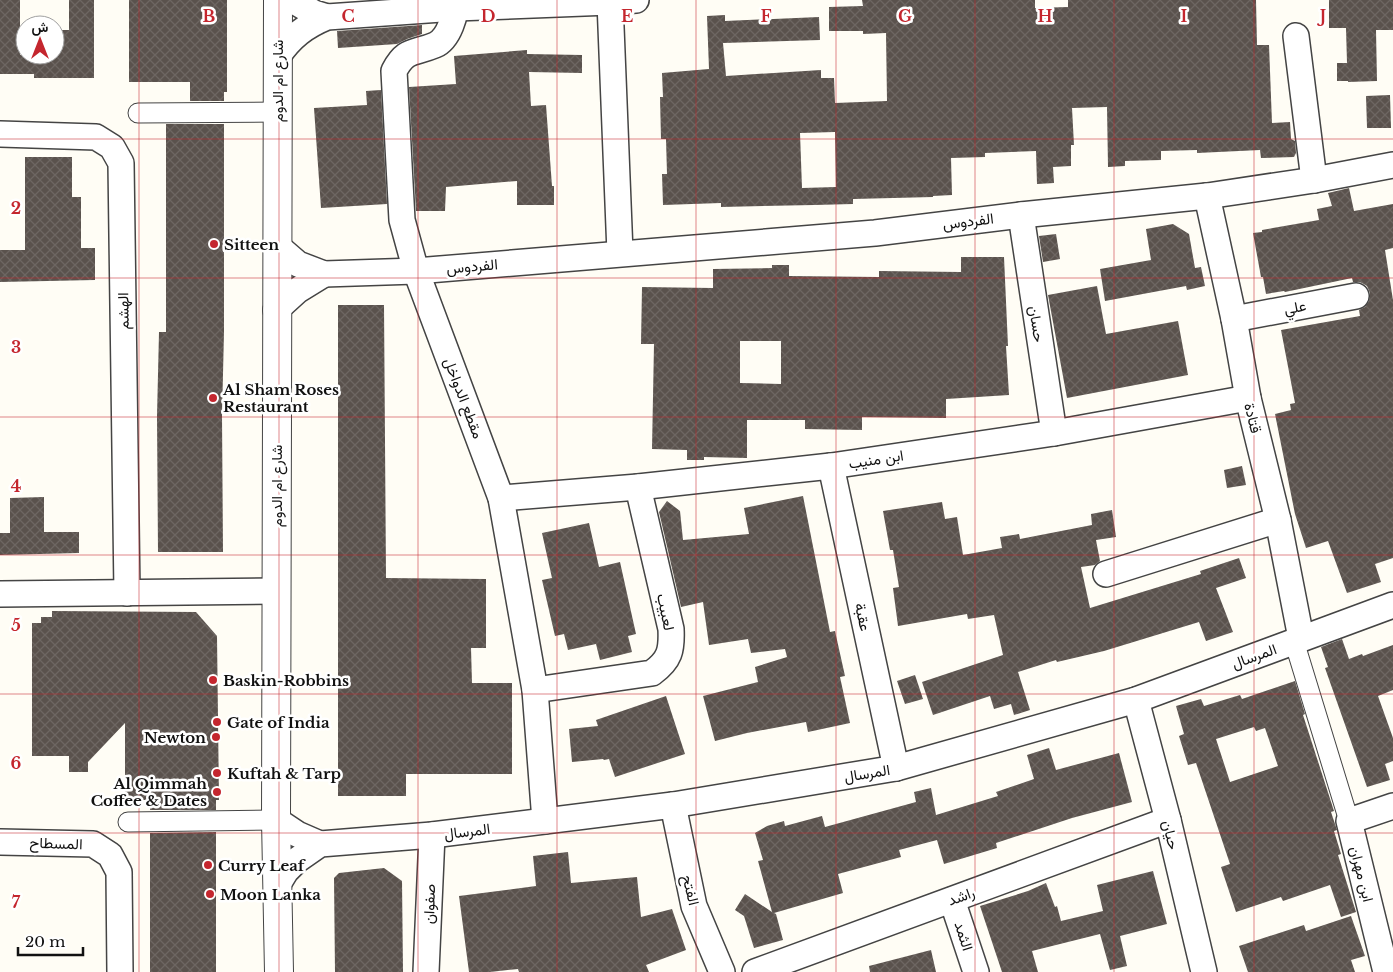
<svg xmlns="http://www.w3.org/2000/svg" width="1393" height="972" font-family="'Libre Baskerville',Vazirmatn,serif">
  <defs>
    <pattern id="building-cross-hatch" width="8" height="8" patternUnits="userSpaceOnUse" patternTransform="scale(1.25)"><rect width="8" height="8" fill="#5a524d"/><path d="M0 0l8 8M0 8l8-8" fill="none" stroke="#6d6662"/></pattern>
  </defs>
  <rect width="100%" height="100%" fill="#fffdf5"/>
  <g fill="url(#building-cross-hatch)" fill-rule="evenodd">
    <path d="M0,0h20v55h35v-25h14v-30h25v78h-60v-4h-34z"/>
    <path d="M129,0h98v92h-3v9h-34v-19h-61z"/>
    <path d="M862,0h173v8l33,-1v-7h188l1,45h12l3,78 18,-1 1,17 4,2 1,12 -2,4 -33,1 -1,-8 -63,3v-3l-36,1v9l-36,1v5l-17,1 -1,-60 -35,1 2,37h-3v21l-18,1 1,16 -17,1 -1,-33 -51,2v4l-34,1 1,37 -19,1v1l-80,2v5l-39,1 -93,2v-4l-58,2 -1,-31h5l-1,-35h-5l-1,-42h3l-1,-24 47,-4 -2,-53 18,-1v6l94,-4 1,23 -97,3 3,33 95,-6v8h13l1,25 52,-2 -1,-68 -23,1v-3h-34v-24l34,-1zM835,132l1,55 -34,1 -2,-55z"/>
    <path d="M1329,0h64v30h-17l1,51 -29,1v-1h-11v-18h10l-1,-35h-17z"/>
    <path d="M422,25v9l-15,5 -10,5 -59,4 -1,-17z"/>
    <path d="M527,50v4l55,1v18l-53,-1 2,34 15,-1 6,81h2v19h-37v-24l-71,6 -1,24h-29l-7,-124 47,-3 -2,-28z"/>
    <path d="M381,90l6,114 -66,4 -7,-100 53,-3 -1,-14z"/>
    <path d="M1390,95l1,33h-24l-1,-32z"/>
    <path d="M166,124h58v208l-2,84 1,136h-65l-1,-136 2,-84h7z"/>
    <path d="M25,157h47v40h9v51h14v32l-95,2v-32h25z"/>
    <path d="M1349,188l5,23 39,-7v44l-8,2 8,50v258l-18,6 6,18 -34,11 -19,-52 -22,7 -11,-34 -20,-100 16,-4 -1,-6 5,-1 -14,-73 79,-14 -1,-6 6,-3 4,-6 1,-8 -3,-7 -7,-4h-7l-1,-4 -67,14 -1,-1 -18,3 -3,-17h-2l-8,-44 9,-1v-2l57,-10 -2,-11 15,-3 -4,-13z"/>
    <path d="M1173,224l16,10 6,34 6,-1 4,19 -18,4 -1,-4 -81,15 -5,-32 51,-9 -5,-31z"/>
    <path d="M1056,234l4,25 -17,3 -4,-26z"/>
    <path d="M961,257h43l4,89h-2l3,49 -63,4v19l-84,-1v13l-57,-1v-9h-58v38l-43,-1v3h-17v-10l-35,-1 2,-105h-13l1,-57 71,1v-19l59,-1v-3h17v11l90,1v-6l82,1zM740,341h41v43l-41,-1z"/>
    <path d="M1097,286l9,48 72,-13 10,54 -121,23 -19,-103z"/>
    <path d="M338,305h46l2,273 100,1v69h-15l1,35h40v91h-106v22h-68z"/>
    <path d="M1242,466l4,19 -19,3 -3,-18z"/>
    <path d="M803,496l27,136 5,-1 10,45 -5,1 10,46 -42,9 -2,-10 -59,11 -32,8 -12,-45 55,-14 -3,-15 32,-10 -2,-8 -34,4 -3,-14 -39,6 -6,-43 -22,5 -22,-95 8,-11 13,10 3,29 66,-6 -5,-26z"/>
    <path d="M44,497v35h35v21l-79,2v-22h10v-35z"/>
    <path d="M942,502l3,17 12,-2 6,38 39,-7 -2,-11 19,-3 1,5 72,-14 -1,-11 21,-4 4,27 -20,3 4,21 -5,4 -14,2 9,41 111,-34 -1,-3 39,-13 7,20 -30,10 17,44 -27,9 -7,-19 -95,29 -47,11 -1,-2 -38,12 12,38 -16,5 -3,-11 -17,5 -4,-13 -57,19 -11,-33 81,-27 -9,-40 -26,4 -1,-5 -69,12 -5,-38 6,-1 -6,-37h-3l-7,-39z"/>
    <path d="M589,523l10,44 21,-5 16,72 -8,2 4,16 -32,8 -4,-16 -28,6 -4,-16 -9,2 -13,-56 10,-2 -10,-45z"/>
    <path d="M52,611l144,1 21,24 2,164h-3v10h-66v-10h-25v-77l-37,39v10h-19v-16h-37v-133h9v-6h11z"/>
    <path d="M1342,639l7,20 13,-5 1,2 30,-11v45l-15,6 15,42v23l-8,3 5,16 -23,7 -42,-119 3,-1 -7,-20z"/>
    <path d="M915,675l8,24 -18,5 -8,-23z"/>
    <path d="M1295,681l10,33 -2,1 31,96 -3,1 6,18 -3,1 7,23 -3,1 18,57 -15,5 -11,-32 -47,16 -2,-4 -45,15 -15,-45 9,-3 -34,-101 -8,2 -9,-29 5,-2 -8,-28 25,-7 3,7 36,-11 2,4zM1254,727l2,4 9,-3 13,38 -48,16 -14,-43z"/>
    <path d="M666,696l19,58 -70,23 -6,-18 -5,1 -1,-1 -31,3 -3,-33 29,-3 -2,-6z"/>
    <path d="M1049,748l7,22 63,-17 13,49 -60,16 -76,25 1,5 -53,16 -7,-24 -38,10 2,7 -63,17 5,19 -69,20 2,1 7,26 -29,8 -10,-32 -9,-6 10,-16 27,18 -14,-51 5,-1 -8,-27 12,-7 17,-5 1,5 37,-10 3,11 91,-25 -2,-10 17,-4 5,27 62,-19 -2,-4 38,-13 -7,-24z"/>
    <path d="M216,832v140h-66v-139z"/>
    <path d="M568,852l3,31 66,-6 4,40 31,-8 14,41 -40,15 3,7h-130l-1,-3 -28,3h-21l-10,-76 77,-10 -3,-30z"/>
    <path d="M384,868l18,13 1,91h-68l-1,-94 5,-5z"/>
    <path d="M1153,871l14,53 -47,12 7,30 -17,4 -10,-36 -68,17 6,21h-36l-22,-66 48,-15 18,-8 9,24 2,-1 4,15 42,-10 -6,-26z"/>
    <path d="M1351,916l14,40 -14,4 4,12h-107l-9,-26 65,-21 2,6z"/>
    <path d="M931,950l5,22h-66l-1,-6z"/>
  </g>
  <g fill="none" stroke-linecap="round" stroke-linejoin="round">
    <g stroke="#444" stroke-width="21">
      <g id="pedestrian">
        <path d="M138,113l139,-1"/>
        <path d="M1294,641l55,180"/>
        <path d="M128,822l148,-2"/>
      </g>
    </g>
    <g stroke="#444" stroke-width="28">
      <g id="minor">
        <path d="M292,0l22,13 13,4"/>
        <path d="M456,0c0,14 -7,39 -21,45 -21,9 -29,3 -41,26l8,149 14,51 85,227 34,192 10,131"/>
        <path d="M610,2l10,251"/>
        <path d="M1296,36l18,144"/>
        <path d="M278,56c13,-19 27,-30 49,-39l129,-9 154,-6 26,-2"/>
        <path d="M0,134l96,3 16,10 9,16 6,430"/>
        <path d="M1207,196l27,123 14,79 30,122 23,118"/>
        <path d="M1021,215l33,218"/>
        <path d="M276,245l22,19 26,10 92,-3 459,-38 146,-18 186,-19 107,-16 79,-15"/>
        <path d="M276,310l22,-20 26,-16"/>
        <path d="M1234,319l122,-23"/>
        <path d="M831,466l65,302"/>
        <path d="M501,498l137,-11 193,-21 223,-33 194,-35"/>
        <path d="M1106,574l172,-54"/>
        <path d="M0,594l277,-3"/>
        <path d="M535,690l117,-17c18,-13 20,-23 19,-44l-33,-142"/>
        <path d="M1136,700l32,120 36,152"/>
        <path d="M673,805l21,101 28,66"/>
        <path d="M276,820l21,14 23,10"/>
        <path d="M0,842l93,2 17,11 9,17 1,100"/>
        <path d="M278,884l8,-13 11,-11 23,-16 112,-9 241,-30 223,-37 240,-68 257,-95"/>
        <path d="M952,900l24,72"/>
        <path d="M426,972l6,-137"/>
        <path d="M755,972l413,-152"/>
        <path d="M1386,972l-37,-151 44,-15"/>
      </g>
    </g>
    <g stroke="#444" stroke-width="30">
      <path id="tertiary" d="M278,0l-2,820 3,152"/>
    </g>
    <use href="#pedestrian" stroke="#fff" stroke-width="19"/>
    <use href="#minor" stroke="#fff" stroke-width="25"/>
    <use href="#tertiary" stroke="#fff" stroke-width="28"/>
  </g>
  <path fill="none" stroke="#c4262e" stroke-width="1" stroke-opacity="0.55" d="M139,0v972M279,0v972M418,0v972M557,0v972M696,0v972M836,0v972M975,0v972M1114,0v972M1254,0v972M0,139h1393M0,278h1393M0,417h1393M0,555h1393M0,694h1393M0,833h1393"/>
  <g fill="#c4262e" stroke="#fff" stroke-width="2">
    <circle cx="214" cy="244" r="5"/>
    <circle cx="213" cy="398" r="5"/>
    <circle cx="213" cy="680" r="5"/>
    <circle cx="217" cy="722" r="5"/>
    <circle cx="216" cy="737" r="5"/>
    <circle cx="217" cy="773" r="5"/>
    <circle cx="217" cy="792" r="5"/>
    <circle cx="208" cy="865" r="5"/>
    <circle cx="210" cy="894" r="5"/>
  </g>
  <g text-anchor="middle" dominant-baseline="central" stroke-width="5" stroke-linejoin="round" paint-order="stroke">
    <g font-size="15" fill="#111" stroke="#fff">
      <text transform="translate(277 81) rotate(-90)">شارع ام الدوم</text>
      <text transform="translate(968 221) rotate(-7)">الفردوس</text>
      <text transform="translate(472 266) rotate(-5)">الفردوس</text>
      <text transform="translate(1295 307) rotate(-11)">علي</text>
      <text transform="translate(123 311) rotate(-91)">الهشم</text>
      <text transform="translate(1037 324) rotate(81)">حسان</text>
      <text transform="translate(464 398) rotate(69)">مقطع الدواخل</text>
      <text transform="translate(1253 418) rotate(76)">قتادة</text>
      <text transform="translate(876 459) rotate(-9)">ابن منيب</text>
      <text transform="translate(276 486) rotate(-90)">شارع ام الدوم</text>
      <text transform="translate(666 612) rotate(78)">لعبيب</text>
      <text transform="translate(863 617) rotate(78)">عقبة</text>
      <text transform="translate(1254 656) rotate(-20)">المرسال</text>
      <text transform="translate(867 773) rotate(-9)">المرسال</text>
      <text transform="translate(467 831) rotate(-7)">المرسال</text>
      <text transform="translate(1171 835) rotate(77)">حيان</text>
      <text transform="translate(56 843) rotate(2)">المسطاح</text>
      <text transform="translate(1362 874) rotate(76)">ابن مهران</text>
      <text transform="translate(691 890) rotate(76)">الفتح</text>
      <text transform="translate(961 896) rotate(-20)">راشد</text>
      <text transform="translate(429 904) rotate(-88)">صفوان</text>
      <text transform="translate(964 936) rotate(72)">الثمد</text>
    </g>
    <g font-size="15" font-weight="bold" fill="#111" stroke="#fff" text-anchor="start">
      <text x="224" y="244">Sitteen</text>
      <text x="223" y="389">Al Sham Roses<tspan x="223" dy="17">Restaurant</tspan></text>
      <text x="223" y="680">Baskin-Robbins</text>
      <text x="227" y="722">Gate of India</text>
      <text x="206" y="737" text-anchor="end">Newton</text>
      <text x="227" y="773">Kuftah &amp; Tarp</text>
      <text x="207" y="783" text-anchor="end">Al Qimmah<tspan x="207" dy="17">Coffee &amp; Dates</tspan></text>
      <text x="218" y="865">Curry Leaf</text>
      <text x="220" y="894">Moon Lanka</text>
    </g>
  </g>
  <g font-size="16" text-anchor="middle" font-weight="bold" fill="#c4262e" stroke="#fff" stroke-width="5" stroke-linejoin="round" paint-order="stroke">
    <text x="209" y="22">B</text>
    <text x="348" y="22">C</text>
    <text x="488" y="22">D</text>
    <text x="627" y="22">E</text>
    <text x="766" y="22">F</text>
    <text x="905" y="22">G</text>
    <text x="1045" y="22">H</text>
    <text x="1184" y="22">I</text>
    <text x="1323" y="22">J</text>
    <text x="16" y="214">2</text>
    <text x="16" y="353">3</text>
    <text x="16" y="492">4</text>
    <text x="16" y="631">5</text>
    <text x="16" y="769">6</text>
    <text x="16" y="908">7</text>
  </g>
  <g transform="translate(40 40)"><circle r="24" fill="#ffffff" stroke="#a0a0a0"/>
  <path d="M0-4L9 19L0 12L-9 19Z" fill="#c4262e"/>
  <text y="-8" font-size="14" font-weight="bold" text-anchor="middle" fill="#111111">ش</text>
  </g>
  <path d="M18 947v8h65v-8" fill="none" stroke="#111111" stroke-width="2.5"/>
  <text x="25" y="947" font-size="15" fill="#111111" stroke="#ffffff" stroke-width="4" paint-order="stroke">20 m</text>
</svg>
